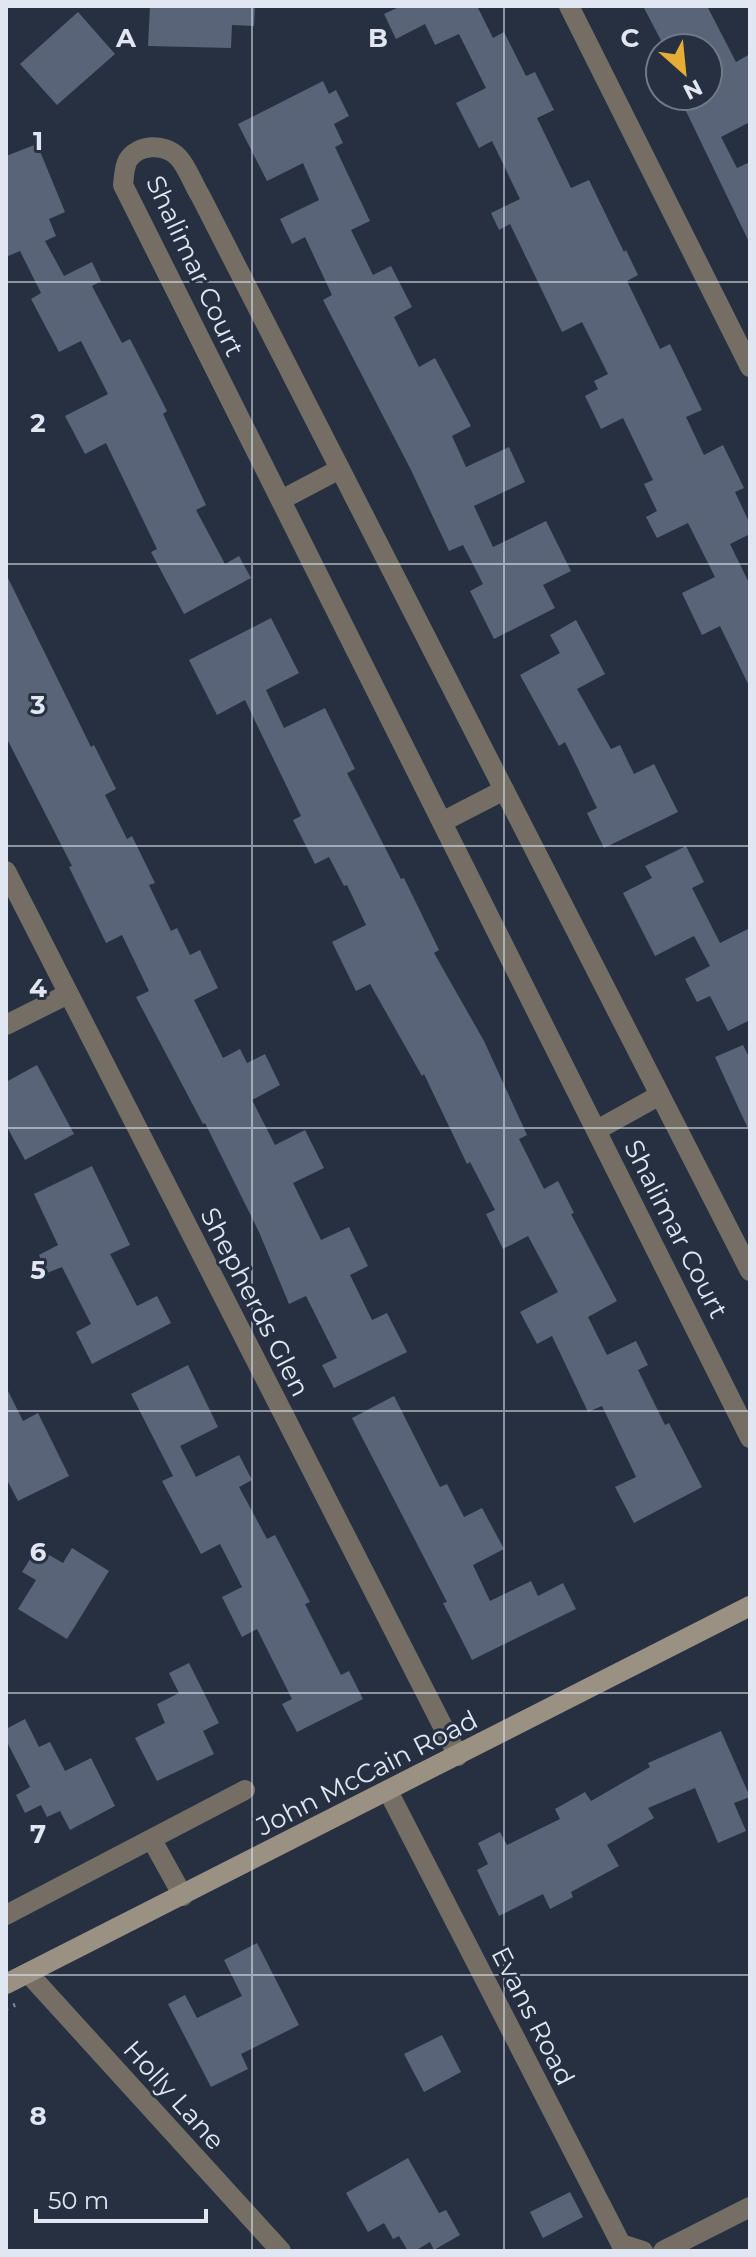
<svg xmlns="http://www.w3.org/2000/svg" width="756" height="2257" font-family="Montserrat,sans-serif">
  <rect width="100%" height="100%" fill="#263041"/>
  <g fill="#596478">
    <path d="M150,6h105l-1,20 -22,-1 -1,23 -83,-2z"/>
    <path d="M401,6h76l16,32 11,-6 22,44 9,-4 19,38 -17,8 34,70 18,-8 35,72 2,-2 12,25 -11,6 33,68 10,-5 32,66 -16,7 18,38 19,-10 21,43 -9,4 15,32v10l-20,10 20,41v103l-30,-62 -18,9 -20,-42 33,-16 -27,-54 -31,15 -11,-21 11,-6 -13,-27 9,-4 -30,-62 -22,11 -16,-33 13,-7 -4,-8 14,-7 -26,-52 -20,10 -52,-108 -11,6 -8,-17 29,-14 -28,-58 -13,7 -23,-45 30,-15 -27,-54 -24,11 -10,-21 -29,15 -12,-25z"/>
    <path d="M643,6h64l29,56 14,-8v68l-29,15 16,31 13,-6v82l-65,-135 8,-5 -4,-8h19v-48h-43z"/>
    <path d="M78,12l37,42 -58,51 -37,-41z"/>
    <path d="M323,81l6,13 7,-4 13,26 -15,8 9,19 -8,4 35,74 -19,9 22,45 18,-9 21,41 -18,10 25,50 16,-9 36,68 -19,10 14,31 43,-20 16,35 -51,24 19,41 53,-26 25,50 -28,14 12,23 -61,31 -24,-48 13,-7 -20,-39 -14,6 -38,-81 -88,-170 9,-5 -27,-58 -13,7 -12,-25 39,-19 -16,-37 -36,18 -29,-57z"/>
    <path d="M37,144l28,68 -16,7 7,17 -11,5 19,35 28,-14 9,19 -9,5 30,57 8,-4 37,72 -4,3 43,91 -10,5 29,54 14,-8 12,22 -67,36 -33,-62 6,-3 -51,-106 -21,11 -20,-38 43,-22 -27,-53 -22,11 -28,-53 10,-6 -21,-42 -14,6v-101z"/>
    <path d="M6,574l85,173 3,-2 22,44 -11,6 22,44 5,-3 23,47 -6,2 22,46 6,-3 13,27 10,-5 18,38 -24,12 29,58 17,-9 7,14 18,-9 15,31 -28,15 23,45 30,-15 19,38 -31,15 28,57 28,-13 19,39 -18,9 22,45 15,-7 20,39 -73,36 -12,-23 15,-7 -31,-62 -17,8 -30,-72 -54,-109 -2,1 -67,-127 13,-6 -27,-56 -16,8 -37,-76 3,-1 -66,-129z"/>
    <path d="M271,618l28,55 -33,17 18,38 41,-20 30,61 -8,4 54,106 3,-1 35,72 -5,3 50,88 43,94 -8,4 25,50 14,-8 16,32 -3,1 46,87 -29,16 19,38 29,-14 12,24 -10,5 27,55 4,-2 33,64 -68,36 -19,-36 21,-10 -34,-71 -14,6 -36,-76 -15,8 -17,-32 38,-20 -30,-56 -25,13 -17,-35 9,-4 -25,-48 -3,2 -43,-90 -2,2 -52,-92 -14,7 -24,-49 34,-17 -19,-40 -3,1 -15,-29 -14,7 -22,-44 8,-4 -56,-116 -28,15 -28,-55z"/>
    <path d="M576,620l29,54 -28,15 34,60 9,-4 14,29 20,-10 24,48 -74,36 -17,-35 10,-5 -32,-66 -6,4 -39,-71 40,-22 -10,-18z"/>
    <path d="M686,846l18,36 -12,6 28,55 30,-15v92l-22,11 -18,-35 -13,6 -12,-23 25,-13 -16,-30 -39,20 -32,-63 29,-15 -7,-12z"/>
    <path d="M743,1045l7,14v74l-35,-76z"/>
    <path d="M37,1065l37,69 -49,26 -19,-35v-43z"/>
    <path d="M92,1166l38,79 -20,9 27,52 20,-10 14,27 -79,41 -16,-32 15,-8 -29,-57 -15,6 -8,-18 19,-10 -24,-51z"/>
    <path d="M188,1365l30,62 -38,19 16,31 43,-22 13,25 -13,7 28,52 8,-4 35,67 -5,2 36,71 8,-4 14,28 -66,33 -15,-28 10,-5 -35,-70 -15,8 -20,-40 20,-10 -22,-43 -19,10 -39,-73 11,-5 -42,-82z"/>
    <path d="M6,1387l17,34 15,-8 31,63 -51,25 -12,-23z"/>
    <path d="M394,1396l46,91 7,-3 17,33 18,-9 22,41 -31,16 17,36 41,-20 7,15 25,-13 13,26 -104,51 -29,-57 4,-1 -95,-184z"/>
    <path d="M37,1548l26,15 9,-15 37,23 -42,68 -49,-30 18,-29 -14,-8z"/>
    <path d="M189,1663l30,60 -16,8 11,23 -57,27 -22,-43 30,-15 -8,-19 22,-11 -10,-20z"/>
    <path d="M25,1719l14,28 11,-5 15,29 26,-13 24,48 -45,24 -10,-19 -13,6 -6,-12 -16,8 -9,-18 14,-8 -24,-47v-11z"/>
    <path d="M721,1731l29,66 -16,6 12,28 -28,12 -23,-55 -47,20 6,10 -47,27 12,21 -48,26 2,5 -23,12 -7,-15 -44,22 -22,-46 11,-6 -10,-21 22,-11 7,13 53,-26 -5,-10 30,-17 6,9 59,-34 -2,-4z"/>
    <path d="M257,1943l42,82 -58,29 7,15 -37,18 -43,-83 17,-9 12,23 45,-22 -18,-36z"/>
    <path d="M442,2035l19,37 -37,20 -20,-38z"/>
    <path d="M408,2158l31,55 7,-3 14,25 -26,15 -4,-8 -15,9h-7l-9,-15 -6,3 -9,-16 -16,9 -22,-39z"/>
    <path d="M570,2192l13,25 -40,21 -13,-26z"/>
  </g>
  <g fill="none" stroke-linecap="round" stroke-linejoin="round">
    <path stroke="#848c9a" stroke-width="4" stroke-dasharray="2 6" stroke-linecap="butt" d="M6,2009l11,-5"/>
    <g stroke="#746e65" stroke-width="20">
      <path d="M569,6l181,361"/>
      <path d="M281,500l59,-31"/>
      <path d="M442,822l62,-32"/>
      <path d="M6,871l452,885"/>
      <path d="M6,1025l62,-31"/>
      <path d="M597,1130l63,-35"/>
      <path d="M750,1271l-550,-1076c-7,-11 -13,-29 -22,-38 -13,-14 -40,-13 -50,3 -4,7 -4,17 -5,25l627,1253"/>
      <path d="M388,1791l233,453 22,7"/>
      <path d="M152,1840l31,56"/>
      <path d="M6,1915l239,-125"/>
      <path d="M28,1973l253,278"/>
      <path d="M663,2251l87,-44"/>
    </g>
    <path stroke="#9a9183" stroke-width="20" d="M6,1984l744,-378"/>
  </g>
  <path fill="none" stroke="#e0e7f2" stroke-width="2" stroke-opacity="0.55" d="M252,6v2245M504,6v2245M6,282h744M6,564h744M6,846h744M6,1128h744M6,1411h744M6,1693h744M6,1975h744"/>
  <g text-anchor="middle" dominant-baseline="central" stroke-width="6" stroke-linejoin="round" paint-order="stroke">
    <g font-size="26" fill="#e0e7f2" stroke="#263041">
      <text transform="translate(195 266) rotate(65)">Shalimar Court</text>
      <text transform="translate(676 1229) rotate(63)">Shalimar Court</text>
      <text transform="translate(255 1302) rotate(63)">Shepherds Glen</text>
      <text transform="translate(367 1773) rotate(-27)">John McCain Road</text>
      <text transform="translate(533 2016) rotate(63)">Evans Road</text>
      <text transform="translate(174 2095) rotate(48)">Holly Lane</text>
    </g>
  </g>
  <g font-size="26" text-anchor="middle" font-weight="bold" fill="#e0e7f2" stroke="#263041" stroke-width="6" stroke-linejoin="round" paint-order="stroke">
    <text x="126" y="47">A</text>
    <text x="378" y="47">B</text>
    <text x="630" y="47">C</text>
    <text x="38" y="150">1</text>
    <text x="38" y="432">2</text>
    <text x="38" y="714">3</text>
    <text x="38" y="997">4</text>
    <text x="38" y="1279">5</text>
    <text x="38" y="1561">6</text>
    <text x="38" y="1843">7</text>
    <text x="38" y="2125">8</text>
  </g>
  <rect width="756" height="2257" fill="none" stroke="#e0e7f2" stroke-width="16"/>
  <g transform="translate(684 72) rotate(153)"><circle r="38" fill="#263041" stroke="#707988" stroke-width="2"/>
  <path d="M0-6L14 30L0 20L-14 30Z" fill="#e5ad35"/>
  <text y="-12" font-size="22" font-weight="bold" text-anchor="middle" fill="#e0e7f2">N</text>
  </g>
  <path d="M36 2209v12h170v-12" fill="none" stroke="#e0e7f2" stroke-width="4"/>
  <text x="48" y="2209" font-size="24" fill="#e0e7f2" stroke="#263041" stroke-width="6" paint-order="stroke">50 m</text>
</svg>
